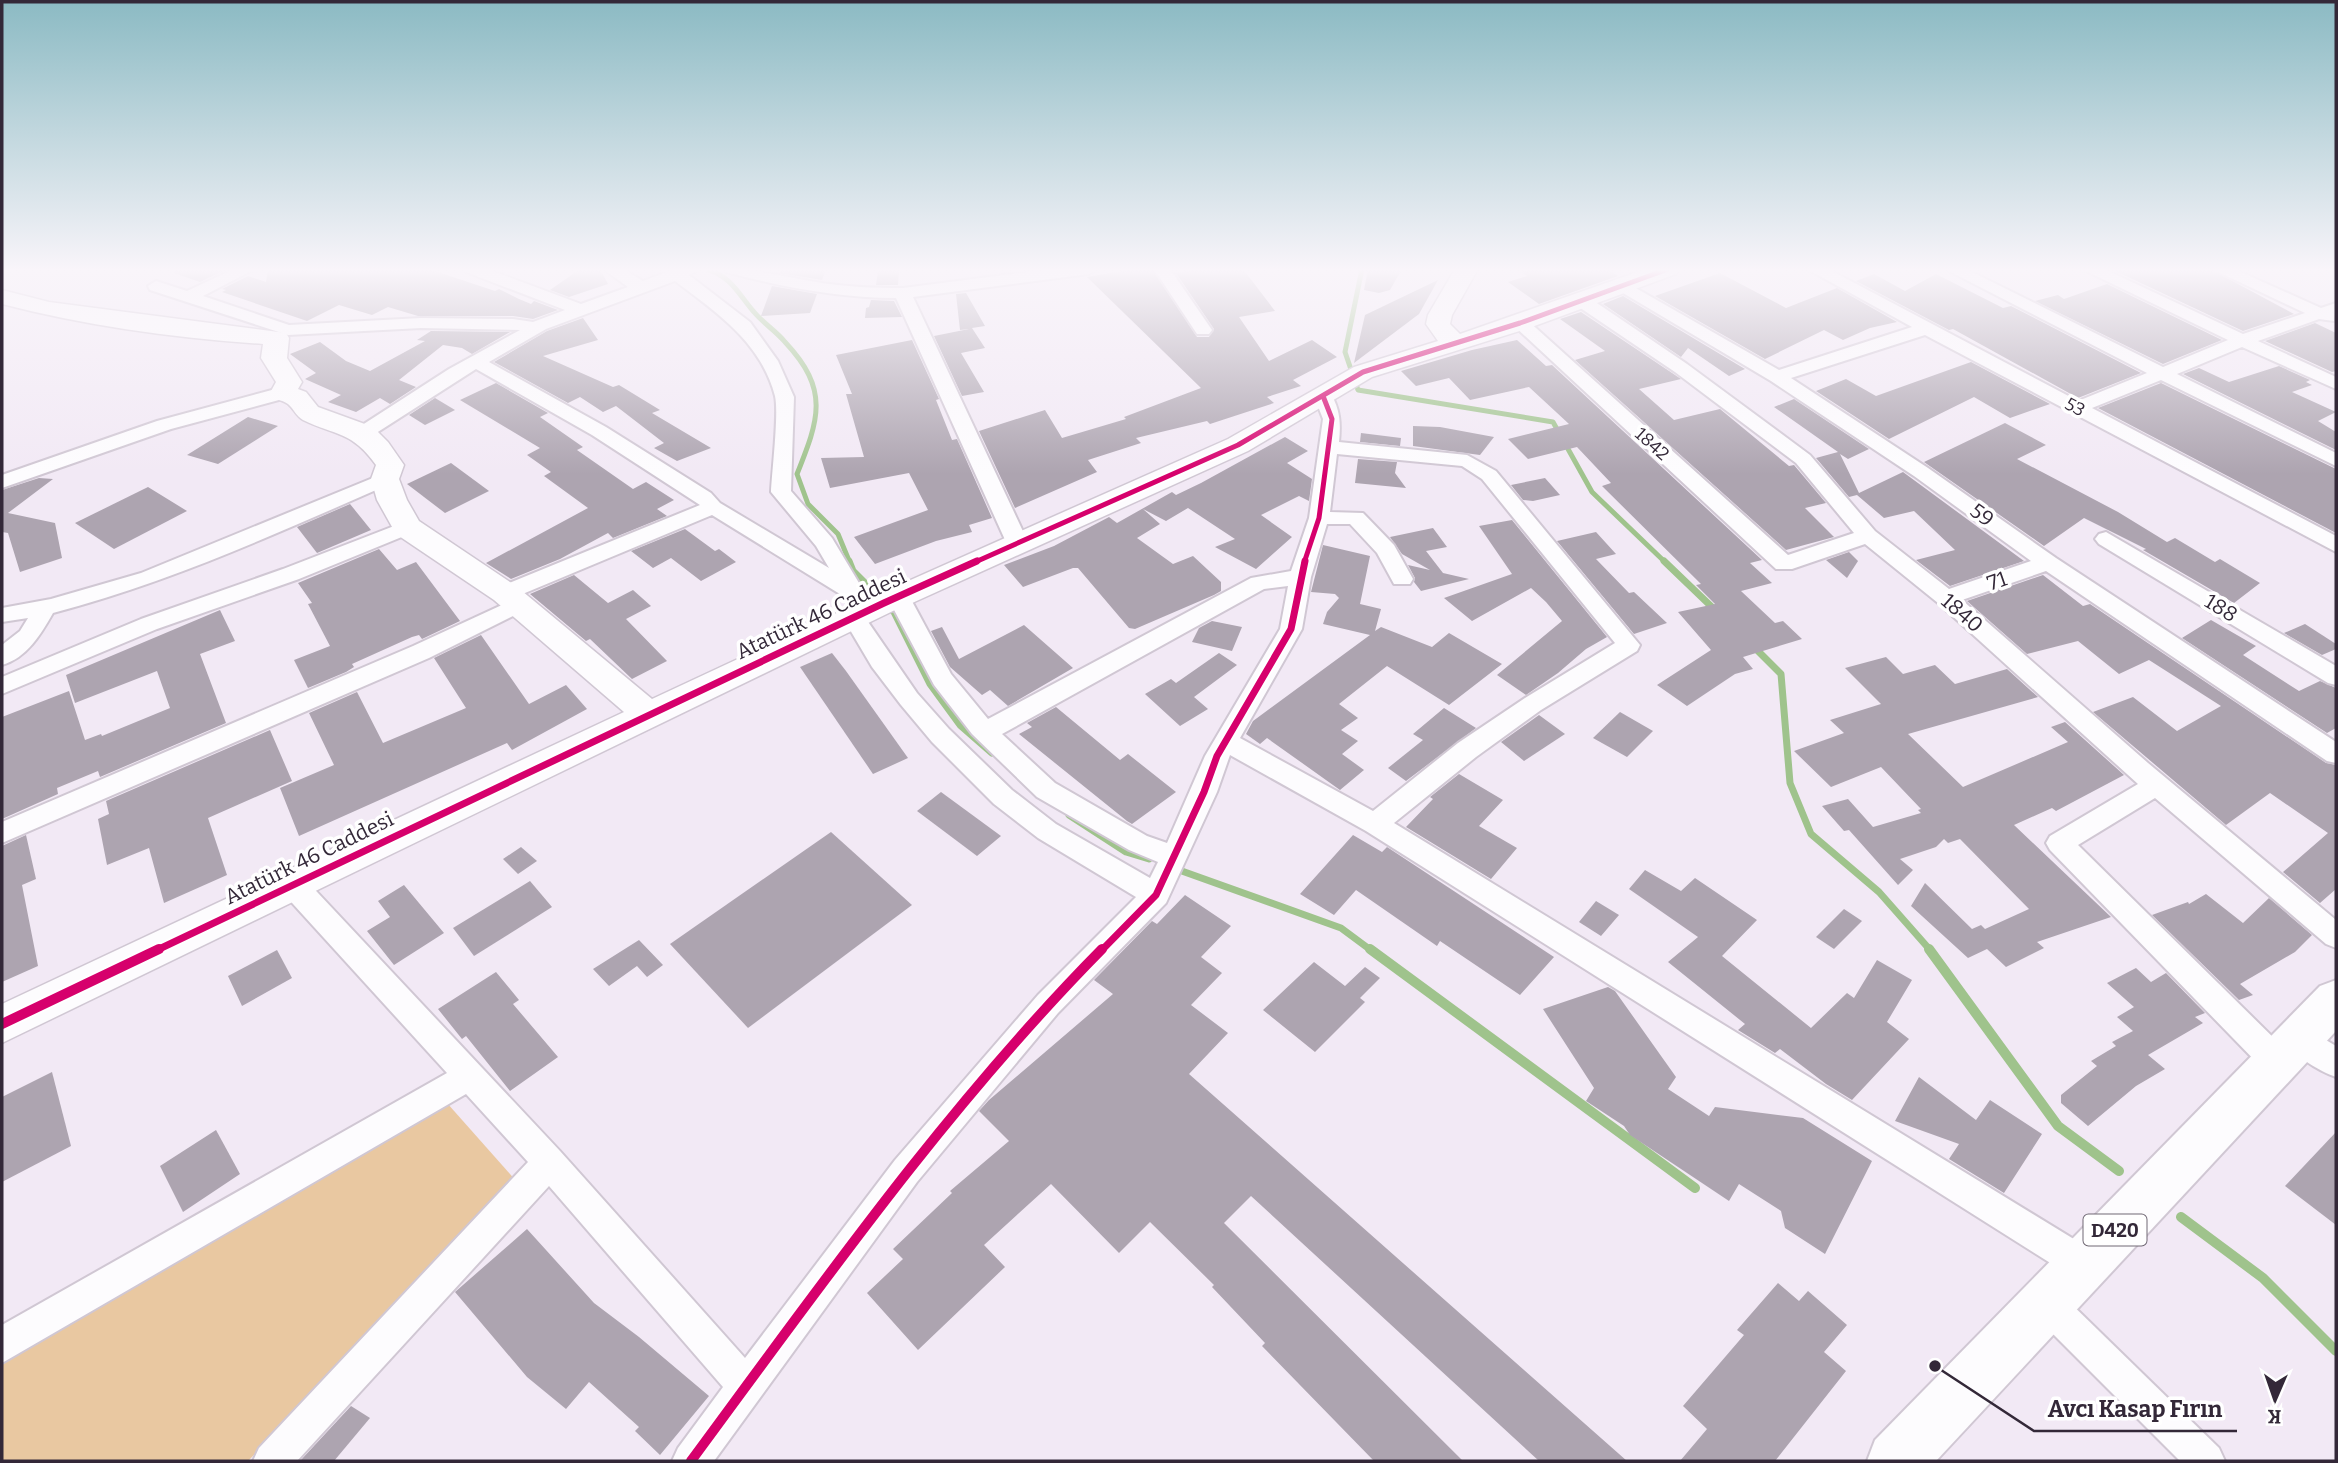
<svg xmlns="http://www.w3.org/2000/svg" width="2338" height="1463" font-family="Bitter,serif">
  <rect width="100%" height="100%" fill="#f2e9f5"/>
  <path fill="#e9c8a1" d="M447,1103l71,80 -270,278h-246v-104z"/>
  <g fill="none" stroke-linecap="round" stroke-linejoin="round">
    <g stroke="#9fc38c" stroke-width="5">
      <path d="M1362,269l-17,83 13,38 195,32 39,70 74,71"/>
      <path d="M708,270c22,5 32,26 46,42 9,11 22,19 31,30 45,48 34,77 12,132l11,30 30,30 12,29"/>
    </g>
    <g stroke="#9fc38c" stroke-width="7">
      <path d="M849,561l4,10 41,41 36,72 30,41 32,28"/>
      <path d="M1664,561l51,49"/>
      <path d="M1752,645l29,29 9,109 21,51 68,58 52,59"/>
      <path d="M1069,815l57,37 23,7"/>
      <path d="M1179,870l162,58 31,23"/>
    </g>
    <g stroke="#9fc38c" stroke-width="10">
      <path d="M1370,949l325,239"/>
      <path d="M1929,949l129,177 61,45"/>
      <path d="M2181,1217l82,61 73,73"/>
    </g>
  </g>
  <g fill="#ada4b0">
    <path d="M174,269h53l-27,13 -26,-9z"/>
    <path d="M268,269h161l66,22 4,-2 20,10 12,5 3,-3 24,9 -25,9 -20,-3h-95l-30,-9 -16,8 -33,-10 -32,16 -85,-29 4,-2 -4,-1 26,-13 18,6z"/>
    <path d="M580,269h20l8,15 -39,13 -19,-7z"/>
    <path d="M781,269h45l-4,11 -43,-7z"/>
    <path d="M1134,269h18l45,68h12l5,-8 -38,-56 25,-4h42l32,42 -36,6 30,44 43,-21 25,17 -44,23 8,6 -34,11 7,6 -64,21 -3,-3 -71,17 5,5 -53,17 9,12 -82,36 -36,-77 66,-21 17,28 64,-19 -2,-2 77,-29 -114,-111z"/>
    <path d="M1368,269h34l-12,21 -11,3 -15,-3z"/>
    <path d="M1518,269h89l11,7 -79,28 -31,-22 19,-6z"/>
    <path d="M2111,269h99l84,45 -51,17z"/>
    <path d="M899,270l-1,15h-22l2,-14z"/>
    <path d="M1720,273l66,35 51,-20 60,34 -27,6 -27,12 -19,-10 -59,29 -110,-63z"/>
    <path d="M1874,274l31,17 31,-17 67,34 8,-2 130,67 -63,25 -125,-69 -4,1 -93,-49z"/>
    <path d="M1438,280l-19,34 -65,49 11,-48z"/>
    <path d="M2107,284l115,56 -59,24 -128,-63 23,-6 6,4z"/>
    <path d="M772,286l45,8 -7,19 -49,3z"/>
    <path d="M966,293l19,33 -13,2 13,20 -24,5 23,39 -22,4 -28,-60 35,-7 -9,1 -4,-36z"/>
    <path d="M1623,296l122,73 -16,7 -41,-28 -7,9 -78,-53z"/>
    <path d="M871,300l23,1 8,16 -37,1 1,-10 3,-1z"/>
    <path d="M1581,312l100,67 -42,10 35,31 46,-11 69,57 5,-1 32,38 -21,5 29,29 -48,13 -211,-190 30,-9 -45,-32z"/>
    <path d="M583,318l15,22 -55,16 70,31 6,-2 41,25 -8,3 59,35 -34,13 -23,-13 10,-5 -48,-37 -13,6 -23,-15 -12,6 -74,-41 53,-31z"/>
    <path d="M2315,323l21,10v38l-4,1 -67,-31z"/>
    <path d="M431,331l79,1 -38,22 -10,-6 -19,-3 -44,35 17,7 -26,17 -10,-6 -24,14 -28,-10 13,-7 -36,-16 11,-6 -26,-19 30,-12 26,19 24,10 55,-30 -8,-1z"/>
    <path d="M912,340l27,59 -3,1 16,40 5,-1 35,79 -23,7 3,7 -36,9 -61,23 -21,-27 74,-27 -19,-37 -79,15 -9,-30 43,-1 -18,-63h6l-16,-39z"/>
    <path d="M1517,340l29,26 6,-1 210,195 -12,3 22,20 -31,8 34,32 8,-2 19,18 -59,18 10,12 -18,5 -48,32 -30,-21 54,-35 -33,-38 37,-8 -19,-19 5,-1 -99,-98 9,-3 -34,-36 -49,12 -20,-20 61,-15 -40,-37 -59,13 -21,-22 -33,8 -15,-15 71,-21z"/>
    <path d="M1971,362l79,42 -40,14 -36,-21 -85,42 -73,-48 30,-12 30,17z"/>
    <path d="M2279,366l31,14 -4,2 6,3 -20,7 44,20 -18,9 18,11v18l-153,-76 16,-6 30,14z"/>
    <path d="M496,383l52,30 -8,4 43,30 -6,3 56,39 13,-7 28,18 -17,9 10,7 -54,22 -5,-5 -48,26 -49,20 -25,-16 102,-55 -44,-32 7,-4 -24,-17 13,-7 -80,-48z"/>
    <path d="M2161,383l175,86v64l-238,-125z"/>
    <path d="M435,398l20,12 -30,15 -16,-10z"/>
    <path d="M1794,399l75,50 -21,10 -8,-5 19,39 44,-21 121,89 -74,25 -34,-26 39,-10 -41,-39 -30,7 -27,-23 -8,2 -33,-39 22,-6 -64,-45z"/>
    <path d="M248,417l30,9 -60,38 -31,-9z"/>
    <path d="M2005,423l41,22 -29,14 101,53 49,30 8,-4 40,24 5,-3 40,24 -26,20 -91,-53 3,-1 -62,-31 -40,28 -120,-84z"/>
    <path d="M1413,426l27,1 54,10 -14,18 -67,-9z"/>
    <path d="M1361,433l40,5 -1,8 -40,-4z"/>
    <path d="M1285,437l23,14 -21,12 25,16 -3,22 -10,-5 -38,19 31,22 -36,32 -41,-22 20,-8 -47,-31 -22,13 -23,-12 17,15 -23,14 36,26 20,-8 28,26v9l-7,4 -79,34 -6,-1 -51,-60h-5l-50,19 -19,-22 50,-19 55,-29 8,6 55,-31 4,3 25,-12z"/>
    <path d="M1358,459l39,3 -2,11 11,15 -51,-5z"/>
    <path d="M451,463l38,28 -44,22 -38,-29z"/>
    <path d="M39,478l14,1 -45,34 47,10 7,35 -42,14 -12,-39 -6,-1v-42z"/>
    <path d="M1545,478l15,17 -27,6 -10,-1 -12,-15z"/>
    <path d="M148,487l39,24 -73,38 -39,-26z"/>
    <path d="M350,504l21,26 -54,23 -20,-26z"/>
    <path d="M1512,520l95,117 -21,12 -28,24 -32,22 -29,-20 65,-54 -16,-19 -15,-14 -59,33 -28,-23 68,-24 -33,-48z"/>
    <path d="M1433,528l14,19 -21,4 17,22 26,6 -48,12 -7,-9 1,-4 -7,-13 22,5 -28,-16 -12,-17z"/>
    <path d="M685,529l30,22 4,-2 17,13 -35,19 -30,-23 -18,10 -22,-17z"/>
    <path d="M1596,532l20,22 -20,5 33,34 5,-1 33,31 -33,11 -77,-93z"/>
    <path d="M1323,545l47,11 -10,48 21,5 -6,22 6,-4 51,20 17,-14 53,31 -53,41 -62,-39 -48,38 19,14 -17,12 17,11 -16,13 22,16 -24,20 -73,-52 -7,6 -14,-10 7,-13 117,-86 -47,-11 4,-12 12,-14 -4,-4 -24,-2z"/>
    <path d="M379,549l18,21 19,-8 44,59 -38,18 -3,-4 -7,2 -60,27 2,3 -8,5 -38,16 -14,-28 36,-14 -22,-42 4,-1 -14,-20z"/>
    <path d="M1849,552l9,9 -11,17 -21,-18z"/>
    <path d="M574,575l34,28 25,-13 18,16 -25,13 41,42 -35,18 -42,-40 -4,2 -56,-47z"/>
    <path d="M2043,575l40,31 7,-2 236,159 10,2v124l-16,14 -37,-31 45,-39 -58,-40 -44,32 -133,-113 40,-15 44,34 44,-25 -72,-46 -30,14 -41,-33 -51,13 -60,-53z"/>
    <path d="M220,610l15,31 -35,13 26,69 -126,54 -2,-6 -41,17 1,6 -56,25v-102l67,-26 16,49 16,-6 1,2 68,-28 -13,-37 -82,32 -9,-28z"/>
    <path d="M2211,620l45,26 -13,9 56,36 21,-10 16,7v40l-9,5 -145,-95z"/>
    <path d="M1212,621l30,6 -10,24 -40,-9 7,-14z"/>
    <path d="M2305,624l31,20v5l-14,6 -38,-22z"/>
    <path d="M1024,625l49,43 -65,38 -18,-16 -8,5 -32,-28 -19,-36 11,-4 17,32z"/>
    <path d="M481,635l48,69 37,-19 21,24 -75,41 -5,-7 -208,93 -19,-48 54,-23 -25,-52 48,-21 26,51 83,-35 -32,-50z"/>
    <path d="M832,653l14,18 62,87 -35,16 -73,-107z"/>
    <path d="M1219,653l18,12 -43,32 14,12 -28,17 -35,-32 26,-15 5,4z"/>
    <path d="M1886,657l17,17 32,-9 20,19 52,-15 31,28 -130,37 55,53 105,-45 -17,-15 14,-5 59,53 -68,36 -4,-3 -38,17 97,92 -74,25 7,6 -38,19 -19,-18 -19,9 -57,-52 14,-23 47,46 9,-4 4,4 44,-20 -69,-70 -12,4 -4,-4 -8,8 -36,12 13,11 -15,15 -49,-55 -5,1 -22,-25 26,-7 25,28 48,-14 -3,-3 3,-1 -40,-42 -50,20 -37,-36 50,-18 -14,-13 51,-16 -36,-36z"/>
    <path d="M1056,707l64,53 8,-6 48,38 -44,32 -5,-3 -108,-87 13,-7 -5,-4z"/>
    <path d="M1444,708l32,20 -70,53 -18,-13 35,-28 -10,-6z"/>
    <path d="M1620,712l33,19 -26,26 -34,-19z"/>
    <path d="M1539,715l26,19 -41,27 -23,-19z"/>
    <path d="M270,730l22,51 -84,37 19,57 -63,28 -15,-55 -42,17 -9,-46 11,-5 -3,-13z"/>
    <path d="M1459,774l44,26 -24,26 38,22 -26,31 -85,-52 27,-28 -3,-2z"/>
    <path d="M941,792l60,44 -24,20 -60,-45z"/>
    <path d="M831,832l81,73 -164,123 -78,-84z"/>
    <path d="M26,835l10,44 -14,6 16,81 -36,16v-136z"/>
    <path d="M1353,835l29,17 5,-5 167,110 -34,38 -80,-54 -3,5 -81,-56 -22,25 -34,-21z"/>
    <path d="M521,847l16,14 -19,13 -15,-15z"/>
    <path d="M1645,870l36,21 14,-13 62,42 -35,36 89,72 36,-35 7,5 23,-38 35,20 -25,42 22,17 -57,61 -26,-16 -46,-35 -5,4 -37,-23 7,-6 -77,-62 30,-25 -69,-48z"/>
    <path d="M530,881l22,26 -78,49 -21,-28z"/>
    <path d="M404,885l40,48 -50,32 -27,-34 23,-14 -12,-16z"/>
    <path d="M2206,894l37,29 26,-25 43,37 -17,17 -55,32 13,11 -14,5 -87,-85 36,-13 1,2z"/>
    <path d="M1185,895l46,31 -30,31 21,16 -31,32 37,28 -39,41 438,387h-88l-288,-265 -27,27 239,238h-89l-112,-115 3,-3 -53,-56 2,-2 -64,-63 -31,31 -68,-69 -67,61 21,22 -87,83 -51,-57 36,-34 -10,-10 59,-56 -2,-2 59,-50 -30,-30 10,-11 124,-106 -19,-14 58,-59 5,3z"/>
    <path d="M1596,901l23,14 -18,21 -22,-14z"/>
    <path d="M1844,909l18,12 -28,28 -18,-12z"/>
    <path d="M639,940l24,25 -16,12 -10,-11 -28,20 -16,-17z"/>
    <path d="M277,950l15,28 -50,28 -14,-30z"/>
    <path d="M1314,962l31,24 20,-19 15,11 -20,20 5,4 -50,50 -52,-42z"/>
    <path d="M2136,968l15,14 15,-9 39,40 -10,4 8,6 -55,32 17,14 -29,17 -48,40 -27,-23v-8l36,-29 -6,-5 25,-15 -4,-4 21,-11 -16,-14 17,-10 -27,-24z"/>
    <path d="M496,972l23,28 -6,4 45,53 -48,34 -44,-55 -4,3 -24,-30z"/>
    <path d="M1608,987l7,4 61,86 -8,12 41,27 6,-9 88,11 69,43 -47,93 -40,-26 -4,-17 -42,-27 -10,17 -99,-66 -6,-9 -38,-25 8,-13 -51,-79z"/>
    <path d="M52,1072l19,74 -69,36v-85z"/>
    <path d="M1919,1077l57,43 14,-20 52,34 -38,59 -55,-34 10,-15 -64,-23z"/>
    <path d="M216,1130l24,44 -57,38 -23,-46z"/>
    <path d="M2336,1132v93l-51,-39z"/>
    <path d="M527,1229l67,74 45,34 70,59 -49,59 -25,-24 4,-4 -50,-45 -23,27 -39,-32 -72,-85z"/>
    <path d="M1778,1283l21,18 9,-10 39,34 -23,27 22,19 -71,90h-95l27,-32 -24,-23 61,-71 -7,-5z"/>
    <path d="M351,1406l19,12 -36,43h-34z"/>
  </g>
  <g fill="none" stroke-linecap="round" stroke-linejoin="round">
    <g stroke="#d0c7d3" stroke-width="4">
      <g id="street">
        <path d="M234,269h21l-52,27 86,29 132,-7 92,1 20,3 32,-12 -99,-38 -2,-3h23l94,35 47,-17 -25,-18h20l20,12 32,-12h24l-10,6 61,47 28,39 16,36 -3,94 41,47 30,50 12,13 25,-11 8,2 44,82 37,45 263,-141 40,-7 18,-53 14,-99 -9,-23 2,-4h14c10,17 11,31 9,50l128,13 29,16 144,174 -3,6 -96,59 -65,47 -82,66 701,429 5,12 -5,12 -12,5 -12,-5 -705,-445 -136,-76 -13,37 -51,111 -108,110 -141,169 -203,279h-42l6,-13 45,-61 -174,-201 -252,275h-44l6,-13 269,-286 -62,-68 -464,269v-38l445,-252 -164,-180 -4,-8 4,-8 10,-3 10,3 257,274 185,207 150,-198 143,-165 98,-98 -98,-59 -44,-34 -62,-62 -31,-37 -29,-38 -29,-49 3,-5 13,-1 -11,-13 -136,-84 -199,83 -8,2 -8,-2 -3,-5 3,-5 203,-83 -108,-70 -116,-66 -106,68h-14l-3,-4 3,-4 93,-60 71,-39 -99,-2 -133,7 -138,-45 -2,-4 8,-5 31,10zM675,281c41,31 86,61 100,115 4,17 -3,75 -4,96l45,54 13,22 -109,-65 -9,-10 -105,-66 -117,-65 57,-33zM1337,454l125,12 20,13 133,164 -90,55 -67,45 -85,68 -133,-73 62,-109 9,-52 16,-53h23l27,29 17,31h16l3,-5 -19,-34 -31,-32 -33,-1zM1288,586l-8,43 -75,127 -38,87 -20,-7 -92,-53 -53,-49 262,-145zM893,608l41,77 38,49 65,63 92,53 29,12 -8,16 -94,-54 -44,-34 -63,-61 -32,-36 -53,-77 14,-1 3,-6z"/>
        <path d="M724,269c32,0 61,8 92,13 29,5 58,6 87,6l147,-19h47l-8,5 -176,23 115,245 -4,5h-14l-4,-5 -110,-244c-58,0 -114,-11 -170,-26z"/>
        <path d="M1154,269h16l42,61 -3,4h-12z"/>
        <path d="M1807,269h21l250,132 69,-28 -202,-104h21l197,98 65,-27 -146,-71h22l139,65 62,-21 -93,-44h22l87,39 15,-5 -2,18 -15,-2 -61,22 78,36v12l-94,-42 -65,27 159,79v13l-175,-86 -69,28 244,128v16l-411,-217 -134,43 137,90 128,90 280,184v21l-9,-2 -281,-190 -84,29 186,163 188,157v28l-10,-4 -171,-146 -77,47 210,207 4,10 -4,10 -11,4 -11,-4 -216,-222 -4,-7 4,-7 88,-52 -200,-181 -73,-59 -73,25h-16l-265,-246 9,-5 6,1 262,236 66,-22 -58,-70 -121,-91 -99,-67 -2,-4 2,-4h12l99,67 123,91 65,76 74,58 82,-28 -117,-85 -143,-95 -158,-94 8,-5 6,1 152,87 133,-43z"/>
        <path d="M283,387l9,6 -2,4 -119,32 -169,59v-13l155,-54z"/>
        <path d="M385,473l7,2 3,4 -3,4c-112,49 -221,99 -339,130 -12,21 -26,45 -51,52v-20l18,-14 8,-13 -26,4v-14l49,-9 90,-26z"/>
        <path d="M407,521l7,1 3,5 -3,5 -115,47 -142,50 -155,65v-17l139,-58 142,-50z"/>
        <path d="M2106,532l230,134v19l-8,-2 -229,-139 -4,-5 4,-5z"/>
        <path d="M519,597l8,2 3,5 -3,5 -98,49 -427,185v-21l411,-176z"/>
        <path d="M2299,1024l37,22v31c-18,-6 -44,-22 -52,-40l4,-9z"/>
        <path d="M2046,1286l12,5 161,157 6,13h-45l-146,-146 -5,-12 5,-12z"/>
      </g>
    </g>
    <g stroke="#d0c7d3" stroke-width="3">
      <path id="secondary" d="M1455,269h23l-26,46 -2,9 10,10 186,-65h33l-3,5 -147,54 -157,49 -124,74 -338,153 -13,3 -2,3 -893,433v-39l622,-292 -130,-112 -98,-66 -19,-34 -6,-21 5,-14c-24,-34 -40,-29 -73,-45 -7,-4 -9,-11 -15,-16 -7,-5 -13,-3 -18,-11l6,-11 -15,-24 2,-14c-87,-6 -177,-18 -261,-40v-14l47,12 237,31 3,5 -2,20 15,24 -4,7 8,3 12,15 55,20 15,15 16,23 -5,14 8,21 12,21 97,65 136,113 221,-103 13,-3 2,-3 340,-151 126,-72 84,-26 -12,-17 2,-9z"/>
    </g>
    <g stroke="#d0c7d3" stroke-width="4">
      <path id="primary" d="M2336,980v51l-400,430h-69l8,-21 445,-454z"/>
    </g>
    <use href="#street" fill="#fdfcfe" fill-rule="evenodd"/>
    <use href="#secondary" fill="#fdfcfe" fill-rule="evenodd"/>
    <use href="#primary" fill="#fdfcfe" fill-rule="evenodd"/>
    <g stroke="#fff" stroke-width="9">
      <g id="cycleway-far2">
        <path d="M973,563l265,-118 125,-73 157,-49 148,-54"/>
        <path d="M1304,563l15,-45 13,-99 -9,-23"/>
      </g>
    </g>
    <g stroke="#fff" stroke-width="11">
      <g id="cycleway-far1">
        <path d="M155,951l729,-348 93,-42"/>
        <path d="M1101,951l55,-56 48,-103 13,-36 74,-127 14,-68"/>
      </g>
    </g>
    <g stroke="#fff" stroke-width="14">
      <g id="cycleway">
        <path d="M2,1024l157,-75"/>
        <path d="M691,1461c130,-176 257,-356 411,-512"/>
      </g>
    </g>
    <use href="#cycleway-far2" stroke="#d6006c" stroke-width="5"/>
    <use href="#cycleway-far1" stroke="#d6006c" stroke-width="7"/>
    <use href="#cycleway" stroke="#d6006c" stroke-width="10"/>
  </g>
  <linearGradient id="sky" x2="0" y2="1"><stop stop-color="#8bbac3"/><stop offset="0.57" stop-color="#f9f5fa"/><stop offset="1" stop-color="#f9f5fa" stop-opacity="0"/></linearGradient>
  <rect width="2338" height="474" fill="url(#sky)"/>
  <g text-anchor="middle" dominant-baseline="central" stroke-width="7" stroke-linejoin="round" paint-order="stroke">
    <g font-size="18" fill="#332838" stroke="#fff">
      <text transform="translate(2075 407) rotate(28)">53</text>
      <text transform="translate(1652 444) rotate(42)">1842</text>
    </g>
    <rect fill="#fff" stroke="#706874" stroke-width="2" x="2083.5" y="1214.5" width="63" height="31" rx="5"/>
    <g font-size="19" font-weight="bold" fill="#332838">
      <text x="2115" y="1230">D420</text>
    </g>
    <g font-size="21" fill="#332838" stroke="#fff">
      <text transform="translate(1982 515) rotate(36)">59</text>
      <text transform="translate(1997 581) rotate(-19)">71</text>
      <text transform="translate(2221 608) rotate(31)">188</text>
      <text transform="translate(1962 613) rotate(41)">1840</text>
      <text transform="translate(821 614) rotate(-25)">Atatürk 46 Caddesi</text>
      <text transform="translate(309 858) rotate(-26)">Atatürk 46 Caddesi</text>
    </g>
  </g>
  <path fill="none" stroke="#332838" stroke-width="2.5" d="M1935 1366L2034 1431H2237"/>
  <circle fill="#332838" stroke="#fff" stroke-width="2.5" cx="1935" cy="1366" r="7"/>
  <g font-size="23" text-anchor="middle" font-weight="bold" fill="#332838" stroke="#fff" stroke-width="7" stroke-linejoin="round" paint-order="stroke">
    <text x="2135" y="1417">Avcı Kasap Fırın</text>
  </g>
  <rect width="2338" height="1463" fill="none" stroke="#332838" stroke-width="7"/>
  <g transform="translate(2275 1400) rotate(182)" stroke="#ffffff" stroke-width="5" paint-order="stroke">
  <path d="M0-5L12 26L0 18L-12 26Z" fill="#332838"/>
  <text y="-10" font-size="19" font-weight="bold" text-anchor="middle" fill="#332838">K</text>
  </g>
</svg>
